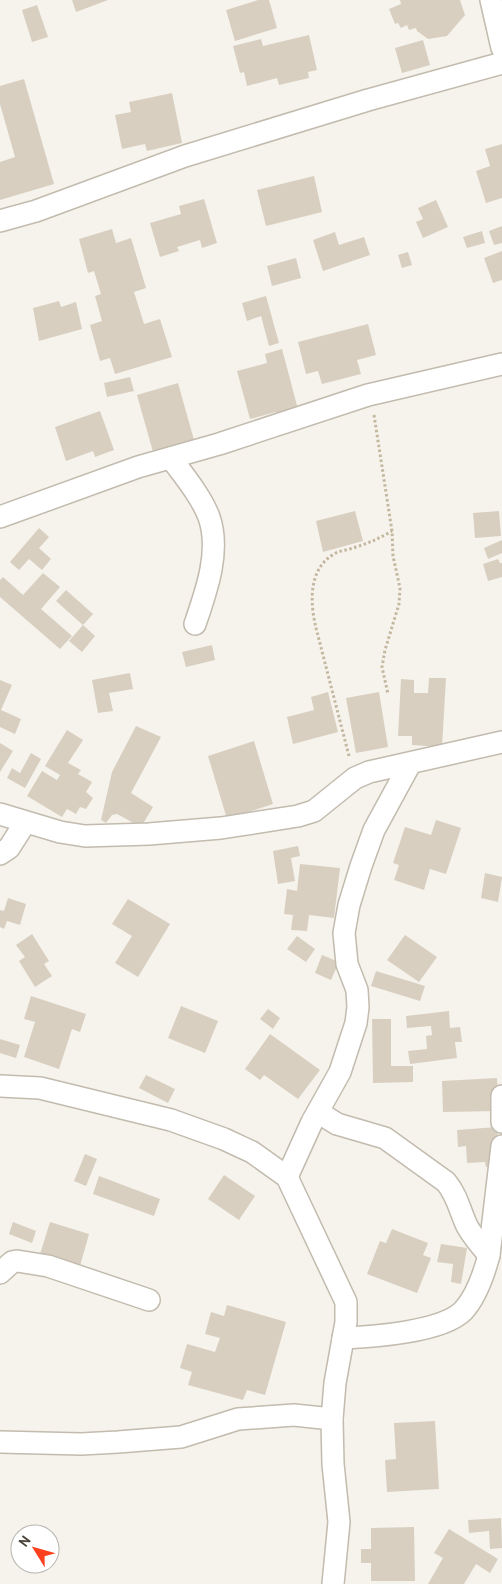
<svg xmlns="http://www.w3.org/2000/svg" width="502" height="1584" font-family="'PT Sans',sans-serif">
  <rect width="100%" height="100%" fill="#f6f3ec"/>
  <g fill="#d8cfc1">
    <path d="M72,0h36l-32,12z"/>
    <path d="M258,0h11l8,28 -42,13 -9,-31z"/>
    <path d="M400,0h60l5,15 -18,21 -19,3 -11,-8 -1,-3 -7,2 -2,-5 -6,3 -3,-5 -3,1 -6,-15 12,-5z"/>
    <path d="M37,5l11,32 -16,5 -10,-32z"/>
    <path d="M309,35l8,35 -9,2 1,6 -30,7 -2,-7 -30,8 -3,-14 -4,1 -7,-27 28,-7 2,7z"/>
    <path d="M423,40l7,25 -28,8 -7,-25z"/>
    <path d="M24,79l30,105 -54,16v-38l15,-5 -15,-53v-18z"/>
    <path d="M172,93l10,50 -35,8 -2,-7 -23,5 -7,-34 16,-3 -2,-10z"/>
    <path d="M502,144v54l-16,5 -10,-32 14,-5 -5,-17z"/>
    <path d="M314,176l8,36 -56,14 -9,-36z"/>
    <path d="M204,199l13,44 -15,5 -2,-8 -23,7 2,4 -19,6 -10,-34 31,-9 -2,-8z"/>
    <path d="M436,200l12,27 -25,11 -7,-16 7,-3 -5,-11z"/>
    <path d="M502,226v17l-8,2 -5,-14z"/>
    <path d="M112,229l4,14 15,-5 15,50 -12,4 10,32 16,-5 12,38 -57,17 -5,-16 -10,3 -10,-36 12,-4 -7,-25 6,-2 -7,-23 -6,2 -9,-34z"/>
    <path d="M482,231l3,12 -18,5 -4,-11z"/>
    <path d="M335,232l4,13 25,-8 6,18 -47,16 -10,-31z"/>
    <path d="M502,251v29l-9,3 -9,-25z"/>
    <path d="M408,252l4,13 -10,3 -4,-13z"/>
    <path d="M296,258l5,20 -29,8 -5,-20z"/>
    <path d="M266,296l13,47 -10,3 -8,-30 -14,5 -5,-18z"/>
    <path d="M59,301l2,6 15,-5 6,27 -43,12 -6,-33z"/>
    <path d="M368,324l8,31 -19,5 4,14 -39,10 -4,-13 -12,3 -8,-32z"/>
    <path d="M282,349l17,64 -22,6 -1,-7 -26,7 -13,-48 30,-8 -2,-9z"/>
    <path d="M130,377l4,14 -27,6 -3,-14z"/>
    <path d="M178,383l16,57 -41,12 -16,-57z"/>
    <path d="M100,411l14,39 -19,7 -2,-6 -27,10 -11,-34z"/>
    <path d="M355,511l8,30 -40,11 -7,-31z"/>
    <path d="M499,511l2,25 -26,2 -2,-25z"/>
    <path d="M39,528l10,9 -10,11 12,11 -9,11 -13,-11 -10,11 -9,-8z"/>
    <path d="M502,540v13l-14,6 -4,-11z"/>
    <path d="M498,559l2,4h2v14l-14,4 -5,-17z"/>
    <path d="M43,573l17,14 -19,22 31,27 -12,13 -60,-52v-17l3,-3 20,18z"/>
    <path d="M66,590l27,24 -10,11 -27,-24z"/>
    <path d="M83,625l12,11 -13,16 -13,-11z"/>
    <path d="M212,645l3,15 -29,7 -4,-15z"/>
    <path d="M130,673l3,16 -24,4 4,18 -15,2 -6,-33z"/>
    <path d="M429,678h17l-4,69 -30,-2v-9h-14l3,-57 13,1v13h14z"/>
    <path d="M0,680l12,5 -11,25 20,9 -6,15 -15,-7z"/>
    <path d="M328,692l10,40 -45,12 -6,-27 27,-7 -3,-13z"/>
    <path d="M379,692l9,55 -32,6 -10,-55z"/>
    <path d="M136,726l25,11 -30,56 22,14 -12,20 -24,-13 -5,1 -6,8 -5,-3 11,-48z"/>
    <path d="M67,730l16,10 -15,23 13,7 -3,4 14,8 -6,10 7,6 -7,11 -6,-2 -4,7 -9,-5 -5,8 -35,-21 15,-25 15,9 3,-5 -15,-9z"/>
    <path d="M254,741l19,63 -46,15 -19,-63z"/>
    <path d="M0,743l13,8 -13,21z"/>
    <path d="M31,753l10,6 -16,29 -18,-10 5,-10 8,5z"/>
    <path d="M436,820l25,8 -15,46 -16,-5 -6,21 -30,-10 5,-15 -6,-2 12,-36 26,8z"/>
    <path d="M298,846l2,10 -9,2 4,23 -17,3 -5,-33z"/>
    <path d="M300,864l40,4 -6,50 -25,-3 -2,16 -16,-1 2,-15 -9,-1 3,-25 10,2z"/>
    <path d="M485,873l17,4 -4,25 -17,-4z"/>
    <path d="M8,898l18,6 -6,21 -13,-4 -3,8 -4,-2v-17l4,1z"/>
    <path d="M128,899l42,25 -32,53 -23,-14 17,-27 -20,-12z"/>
    <path d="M32,934l17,27 -5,3 8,12 -17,11 -16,-26 6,-4 -9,-12z"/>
    <path d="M405,935l32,22 -18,25 -32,-22z"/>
    <path d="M297,936l18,13 -9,13 -19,-13z"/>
    <path d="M322,955l17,7 -8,18 -16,-7z"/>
    <path d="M376,971l49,15 -5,15 -49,-15z"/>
    <path d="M31,996l55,18 -6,18 -8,-3 -13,40 -35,-12 11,-35 -11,-3z"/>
    <path d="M181,1006l37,15 -13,32 -37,-15z"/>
    <path d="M268,1009l12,9 -7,11 -13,-10z"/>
    <path d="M449,1011l1,17 10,-1 2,15h-7l2,16 -47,6 -2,-13 19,-2 -1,-13 6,-1 -1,-9 -24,2 -1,-12z"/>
    <path d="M372,1019h19v47h22v16l-40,1z"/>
    <path d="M270,1034l50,36 -22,29 -34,-24 -4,5 -15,-11z"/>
    <path d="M0,1039l20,6 -4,13 -16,-5z"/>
    <path d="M146,1075l29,14 -7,14 -29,-15z"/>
    <path d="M497,1078l2,33 -56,1 -1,-31z"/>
    <path d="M497,1127l2,39 -13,1 -1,-5 -18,1 -1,-17 -8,1 -1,-17z"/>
    <path d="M85,1154l12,5 -11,27 -12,-5z"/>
    <path d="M224,1175l31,21 -16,24 -31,-21z"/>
    <path d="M99,1176l61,23 -6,17 -61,-22z"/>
    <path d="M13,1222l23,9 -4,12 -23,-9z"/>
    <path d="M50,1222l39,12 -9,32 -40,-12z"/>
    <path d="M392,1229l36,14 -5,12 8,3 -14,35 -50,-19 13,-33 6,2z"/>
    <path d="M441,1244l26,4 -6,36 -10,-2 2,-18 -16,-2z"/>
    <path d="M227,1305l59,17 -21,73 -18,-5 -4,10 -55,-15 4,-13 -12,-4 7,-24 28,8 5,-14 -15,-4 6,-22 13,4z"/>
    <path d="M435,1421l4,68 -52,3 -2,-32 11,-1 -2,-36z"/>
    <path d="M501,1518l1,30 -12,1 -1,-18 -20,2 -1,-13z"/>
    <path d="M414,1527l1,54h-44v-18h-10v-14h10v-21z"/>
    <path d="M449,1529l49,30 -8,14 -14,-9 -12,20h-36l15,-26 -9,-5z"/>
  </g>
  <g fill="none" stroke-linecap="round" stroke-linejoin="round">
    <g stroke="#c2bbae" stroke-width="24">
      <g id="street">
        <path d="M491,0l11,48"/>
        <path d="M0,221l36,-10 149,-55 183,-56 134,-37"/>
        <path d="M171,458c13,18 30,38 38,59 12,34 -3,75 -14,107"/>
        <path d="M0,517l138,-50 81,-23 149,-49 134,-31"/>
        <path d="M0,814l60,18 25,4 64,-2 72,-6 77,-12 16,-5 41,-33 14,-6 133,-30"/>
        <path d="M0,854l9,-6 16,-25"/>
        <path d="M0,1086l40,2 131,32 53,19 28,13 35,25 59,125v20l-11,61 -3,36 1,45 6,58 -6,62"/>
        <path d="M502,1096v26"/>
        <path d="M318,1112l19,12 48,14 61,44c11,13 14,29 21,44 6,11 14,20 22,29"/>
        <path d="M287,1177l25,-55 28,-50 16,-49 2,-16 -1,-17 -10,-26 -3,-31 5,-28 12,-39 13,-36 36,-66"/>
        <path d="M0,1273l12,-11 5,-1 31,5 101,34"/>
        <path d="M343,1338c29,-1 99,-6 120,-27 13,-14 21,-37 26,-56l13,-109"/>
        <path d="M0,1442l81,2 37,-2 63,-5 57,-18 56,-4 38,4"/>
      </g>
    </g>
    <g stroke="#c4b79f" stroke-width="3" stroke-dasharray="2.5 2.5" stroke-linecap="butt">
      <path d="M374,415l18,116 1,25 7,32 -1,16 -14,46 -3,17 6,27"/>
      <path d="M349,756l-33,-128c-6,-25 -8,-59 18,-74 7,-4 15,-4 22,-7 13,-4 24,-9 36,-16"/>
    </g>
    <use href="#street" stroke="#fff" stroke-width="21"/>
  </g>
  <g transform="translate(35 1549) rotate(307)"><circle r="24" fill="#ffffff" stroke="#b7b4b0"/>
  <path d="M0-4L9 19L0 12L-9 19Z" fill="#fc3f1d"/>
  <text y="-8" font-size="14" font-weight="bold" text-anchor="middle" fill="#4b4439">N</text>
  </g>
</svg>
